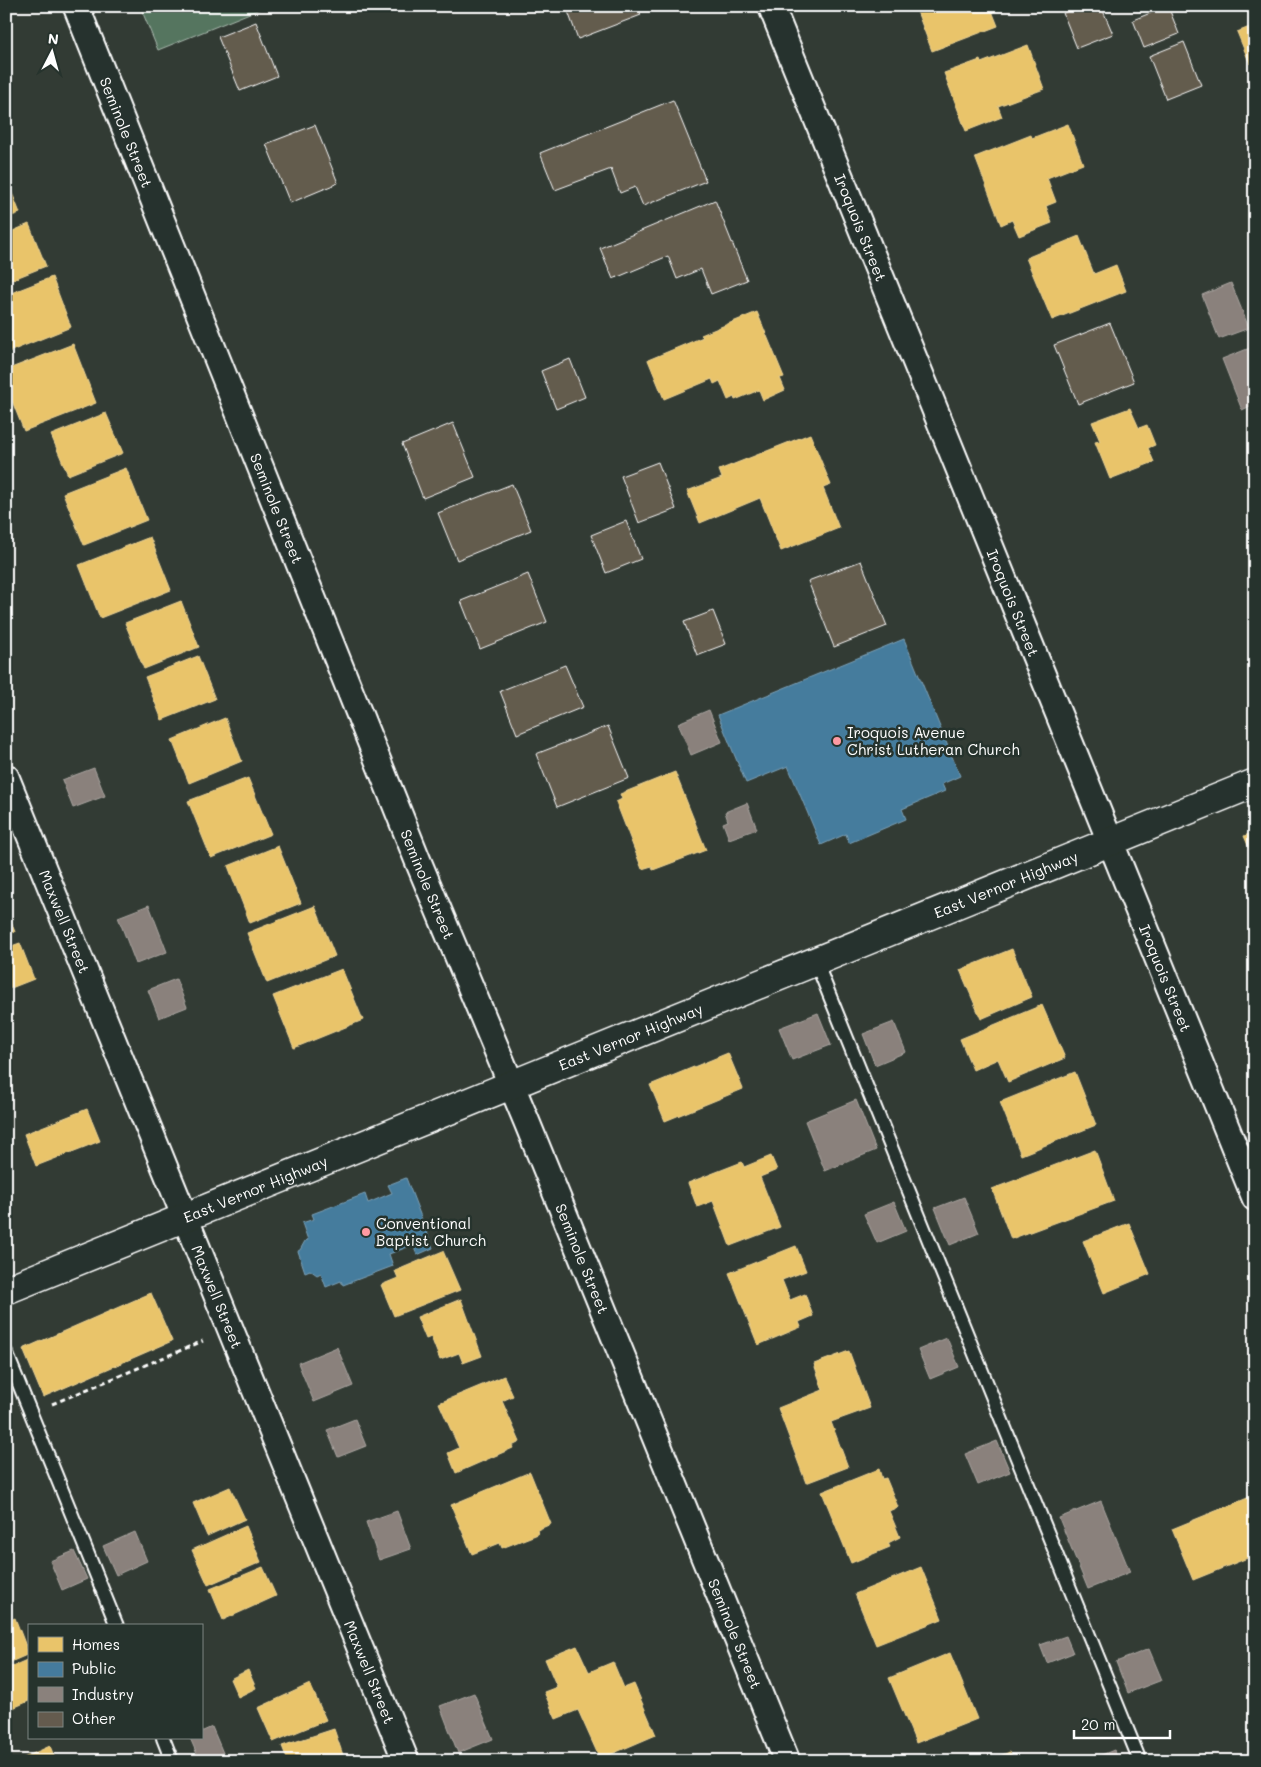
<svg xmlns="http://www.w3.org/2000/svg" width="1261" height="1767" font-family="Mali,sans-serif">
  <rect width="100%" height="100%" fill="#323b34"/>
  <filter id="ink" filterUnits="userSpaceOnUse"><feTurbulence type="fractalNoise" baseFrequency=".02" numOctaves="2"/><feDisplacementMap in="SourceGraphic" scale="10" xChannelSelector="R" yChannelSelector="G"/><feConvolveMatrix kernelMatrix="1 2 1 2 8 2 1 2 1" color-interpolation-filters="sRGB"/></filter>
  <g filter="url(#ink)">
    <path fill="#54755f" stroke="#aabaaf" d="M140,6h127l-109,44z"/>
    <g fill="#e9c46a" stroke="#f0d697">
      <path d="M915,6h75l8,20 -66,25z"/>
      <path d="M1255,25v37l-5,2 -13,-32z"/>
      <path d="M1028,45l16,44 -46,17 4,11 -36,14 -22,-58 36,-13 1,3z"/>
      <path d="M1068,124l15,40 -36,14 9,24 -10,4 6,17 -33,13 -7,-16 -11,5 -26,-68 56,-22 1,3z"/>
      <path d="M6,178l14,35 -14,5z"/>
      <path d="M29,224l17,42 -40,16v-48z"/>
      <path d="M1079,236l15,38 22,-9 10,26 -74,29 -26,-62z"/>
      <path d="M52,277l19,50 -65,26v-58z"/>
      <path d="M757,312l27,65 -4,1 5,12 -22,10 -4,-10 -24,10 -1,-3 -6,3 -8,-19 -6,3 -2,-5 -48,20 -16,-39 55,-23 -2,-2z"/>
      <path d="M73,344l23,59 -72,28 -18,-45v-16z"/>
      <path d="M1130,408l9,20 8,-3 8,20 -7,3 6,14 -44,17 -15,-37 5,-1 -8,-19z"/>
      <path d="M106,413l17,40 -55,22 -17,-40z"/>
      <path d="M810,434l21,51 -8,3 16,40 -58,23 -21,-53 -60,25 -13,-32 35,-13 -3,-8z"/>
      <path d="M126,468l21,52 -63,25 -21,-52z"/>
      <path d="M150,537l21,53 -71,28 -21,-53z"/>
      <path d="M181,601l18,46 -55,22 -19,-46z"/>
      <path d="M198,656l17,43 -53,21 -17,-43z"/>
      <path d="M225,718l17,43 -53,22 -17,-43z"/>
      <path d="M675,772l31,78 -53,20 -1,-4 -10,3 -26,-67 6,-3 -2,-5z"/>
      <path d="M248,778l23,56 -60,24 -23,-57z"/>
      <path d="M1255,832v29l-11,-25z"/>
      <path d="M278,846l23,57 -51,20 -22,-57z"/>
      <path d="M315,906l20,50 -68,27 -20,-50z"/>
      <path d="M6,910l9,22 -9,3z"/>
      <path d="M20,943l14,36 -28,11v-42z"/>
      <path d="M1012,949l20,48 -51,22 -21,-49z"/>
      <path d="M342,969l21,51 -69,28 -21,-52z"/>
      <path d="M1042,1005l23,53 -57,24 -10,-23 -25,11 -13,-31z"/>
      <path d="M728,1053l15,36 -78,32 -15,-36z"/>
      <path d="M1075,1072l21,53 -75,30 -21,-53z"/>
      <path d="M87,1109l13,32 -64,25 -12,-32z"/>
      <path d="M1095,1150l19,51 -103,38 -19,-50z"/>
      <path d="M771,1156l6,14 -17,7 20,50 -50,19 -17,-45 -16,6 -9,-24 54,-21 2,5z"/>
      <path d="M1129,1223l21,51 -46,19 -21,-52z"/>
      <path d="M796,1246l10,25 -24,9 8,20 15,-6 8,22 -14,6 2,5 -43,18 -29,-72z"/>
      <path d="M443,1251l17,39 -66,26 -13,-31 17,-7 -3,-7z"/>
      <path d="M151,1293l21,48 -129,56 -20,-48z"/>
      <path d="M461,1299l21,57 -19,7 -4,-10 -19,7 -9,-23 -5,2 -9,-22z"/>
      <path d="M849,1351l21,57 -39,14 17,45 -42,16 -28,-75 45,-18 -9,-26z"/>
      <path d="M504,1376l9,20 -11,5 18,41 -8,4 1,2 -57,25 -8,-20 11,-5 -20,-45z"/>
      <path d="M879,1469l3,10 4,-1 12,29 -9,4 11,26 -12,6 2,4 -39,16 -29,-71z"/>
      <path d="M530,1472l21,52 -14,6 1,4 -36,14 -2,-5 -28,11 -21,-49z"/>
      <path d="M230,1487l15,32 -38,17 -14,-33z"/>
      <path d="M1250,1497l5,12v46l-62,25 -21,-51z"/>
      <path d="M246,1526l15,36 -53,23 -16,-35z"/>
      <path d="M263,1567l13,29 -53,24 -13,-31z"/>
      <path d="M921,1567l21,52 -66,26 -21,-51z"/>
      <path d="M15,1618l14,36 -23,10v-42z"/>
      <path d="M577,1646l12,26 24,-10 11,26 10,-4 22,51 -56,24 -22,-49 -22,9 -12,-27 13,-5 -12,-28z"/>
      <path d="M950,1653l27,66 -61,24 -27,-65z"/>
      <path d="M29,1659v42l-23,10v-42z"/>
      <path d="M248,1670l8,18 -18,9 -8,-18z"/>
      <path d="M310,1684l16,36 -53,22 -15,-34z"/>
      <path d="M334,1729l11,32h-64l6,-2 -5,-13z"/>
      <path d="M50,1746l6,15h-39z"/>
      <path d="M1010,1752l4,9h-27z"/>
    </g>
    <g fill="#457b9d" stroke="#7da3ba">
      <path d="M904,639l56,137 -18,8 3,7 -43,18 4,10 -57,24 -3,-9 -25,11 -33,-79 -42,17 -28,-68z"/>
      <path d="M406,1178l27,70 -16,7 -4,-10 -24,9 4,12 -50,19 -2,-4 -15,6 -5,-14 -4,2 -7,-5 -5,2 -7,-21 2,-1 5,-9 3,-1 -6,-17 12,-4 -2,-5 53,-20 3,9 24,-10 -4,-8z"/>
    </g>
    <g fill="#8a817c" stroke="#ada7a3">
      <path d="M1231,283l18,45 -30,11 -17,-44z"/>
      <path d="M1255,346v58l-13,6 -20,-51z"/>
      <path d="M709,710l13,32 -31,13 -13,-32z"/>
      <path d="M94,768l11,28 -32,12 -11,-28z"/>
      <path d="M747,803l10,26 -28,10 -6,-16 5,-2 -3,-9z"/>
      <path d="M149,905l18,47 -31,12 -18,-47z"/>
      <path d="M176,979l11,28 -28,11 -11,-28z"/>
      <path d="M818,1013l13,32 -39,15 -13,-32z"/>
      <path d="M894,1022l12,30 -31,13 -12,-31z"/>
      <path d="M856,1100l20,50 -51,21 -20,-50z"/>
      <path d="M964,1197l15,36 -29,12 -15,-37z"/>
      <path d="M894,1202l12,29 -29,12 -13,-29z"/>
      <path d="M947,1338l12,29 -29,12 -12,-29z"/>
      <path d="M337,1347l16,39 -39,16 -16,-39z"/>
      <path d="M355,1419l11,27 -28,11 -11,-27z"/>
      <path d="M997,1441l13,31 -32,13 -13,-31z"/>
      <path d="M1101,1501l29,71 -42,17 -29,-71z"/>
      <path d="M397,1511l14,38 -32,11 -13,-38z"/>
      <path d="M135,1532l12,29 -31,14 -13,-29z"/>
      <path d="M74,1551l13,28 -25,11 -12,-29z"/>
      <path d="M1066,1636l7,17 -26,10 -7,-18z"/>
      <path d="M1149,1649l13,31 -34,13 -12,-31z"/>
      <path d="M474,1693l19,46 -35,14 -18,-47z"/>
      <path d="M212,1727l11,26 -23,8 -10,-23h11v-6z"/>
      <path d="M1114,1750l5,11h-32z"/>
    </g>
    <g fill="#645b4e" stroke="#fff">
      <path d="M566,6h72l3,9 -63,24z"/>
      <path d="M1080,6h21l12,28 -36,14 -14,-35z"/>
      <path d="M1168,6l11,28 -35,14 -11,-28z"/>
      <path d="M256,22l21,54 -37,15 -22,-54z"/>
      <path d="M1184,42l17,43 -35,14 -17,-43z"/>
      <path d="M673,100l33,81 -63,25 -8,-19 -15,6 -9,-24 -56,21 -15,-37z"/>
      <path d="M315,125l23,58 -48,20 -24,-59z"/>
      <path d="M715,200l32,80 -36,14 -10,-25 -24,10 -9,-23 -55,23 -13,-31z"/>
      <path d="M1110,323l24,59 -56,22 -24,-59z"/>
      <path d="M570,359l15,38 -29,12 -15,-38z"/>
      <path d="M453,423l22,54 -52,21 -21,-54z"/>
      <path d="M658,462l18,47 -37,14 -18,-47z"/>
      <path d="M512,484l19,46 -74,30 -19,-47z"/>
      <path d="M626,521l15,38 -35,14 -15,-38z"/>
      <path d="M861,561l26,65 -53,21 -26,-66z"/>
      <path d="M528,574l19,48 -67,27 -19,-48z"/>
      <path d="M713,611l13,33 -29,11 -13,-33z"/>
      <path d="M565,665l18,42 -66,27 -17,-43z"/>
      <path d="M608,726l21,52 -72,29 -21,-53z"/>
    </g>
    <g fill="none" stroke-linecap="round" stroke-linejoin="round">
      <g stroke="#fff" stroke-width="16">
        <g id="service">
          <path d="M816,962l324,799"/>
          <path d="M6,1352l111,274"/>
          <path d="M163,1738l9,23"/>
        </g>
      </g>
      <g stroke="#fff" stroke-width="29">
        <g id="minor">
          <path id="s1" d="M76,6l342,855 108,259 261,641"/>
          <path id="s2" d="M771,6l484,1192"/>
          <path id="s3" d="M6,777l400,984"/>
        </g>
      </g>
      <g stroke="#fff" stroke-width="31">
        <g id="tertiary">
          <path id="s4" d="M6,1290l1249,-507"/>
        </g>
      </g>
      <path stroke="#fff" stroke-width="3" stroke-dasharray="5 4" stroke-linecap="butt" d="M52,1404l151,-63"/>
      <use href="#service" stroke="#26332d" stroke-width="12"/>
      <use href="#minor" stroke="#26332d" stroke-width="25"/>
      <use href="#tertiary" stroke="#26332d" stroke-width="28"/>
    </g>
  </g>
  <g fill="#ff9aa2" stroke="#26332d" stroke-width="2">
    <circle cx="837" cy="741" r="5"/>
    <circle cx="366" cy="1232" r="5"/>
  </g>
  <g text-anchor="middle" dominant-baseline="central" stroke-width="5" stroke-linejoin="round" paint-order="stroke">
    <g font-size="15" fill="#fff" stroke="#26332d">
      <text stroke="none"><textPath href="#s1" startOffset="136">Seminole Street</textPath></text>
      <text stroke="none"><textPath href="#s2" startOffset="239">Iroquois Street</textPath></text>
      <text stroke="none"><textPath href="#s1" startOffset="541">Seminole Street</textPath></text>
      <text stroke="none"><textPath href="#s2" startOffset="644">Iroquois Street</textPath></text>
      <text stroke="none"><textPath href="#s4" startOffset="1079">East Vernor Highway</textPath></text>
      <text stroke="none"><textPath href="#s1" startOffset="946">Seminole Street</textPath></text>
      <text stroke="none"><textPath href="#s3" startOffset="156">Maxwell Street</textPath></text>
      <text stroke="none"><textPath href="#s2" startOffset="1049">Iroquois Street</textPath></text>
      <text stroke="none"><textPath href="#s4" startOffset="674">East Vernor Highway</textPath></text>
      <text stroke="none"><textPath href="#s4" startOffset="269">East Vernor Highway</textPath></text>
      <text stroke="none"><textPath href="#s1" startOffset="1351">Seminole Street</textPath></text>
      <text stroke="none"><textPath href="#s3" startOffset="561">Maxwell Street</textPath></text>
      <text stroke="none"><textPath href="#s1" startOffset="1756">Seminole Street</textPath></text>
      <text stroke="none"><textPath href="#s3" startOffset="966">Maxwell Street</textPath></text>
    </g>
    <g font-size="15" fill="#fff" stroke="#26332d" text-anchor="start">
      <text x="847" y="732">Iroquois Avenue<tspan x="847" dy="17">Christ Lutheran Church</tspan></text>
      <text x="376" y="1223">Conventional<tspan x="376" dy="17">Baptist Church</tspan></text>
    </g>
  </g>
  <rect width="1261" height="1767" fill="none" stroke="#26332d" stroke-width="25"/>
  <rect x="12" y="12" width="1236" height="1742" fill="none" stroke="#fff" stroke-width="2" filter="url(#ink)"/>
  <rect x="28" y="1624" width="175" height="115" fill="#26332d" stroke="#7d8581"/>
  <rect x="38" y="1637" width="25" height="15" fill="#e9c46a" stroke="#7d8581"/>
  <text x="72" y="1650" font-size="15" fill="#ffffff">Homes</text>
  <rect x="38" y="1662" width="25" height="15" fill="#457b9d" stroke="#7d8581"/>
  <text x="72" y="1674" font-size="15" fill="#ffffff">Public</text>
  <rect x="38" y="1687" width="25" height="15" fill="#8a817c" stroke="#7d8581"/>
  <text x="72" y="1700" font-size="15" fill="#ffffff">Industry</text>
  <rect x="38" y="1712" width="25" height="15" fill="#645b4e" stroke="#7d8581"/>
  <text x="72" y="1724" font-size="15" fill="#ffffff">Other</text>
  <g transform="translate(52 52) rotate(6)" stroke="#26332d" stroke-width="4" paint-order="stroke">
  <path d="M0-4L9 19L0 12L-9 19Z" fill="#ffffff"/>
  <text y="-8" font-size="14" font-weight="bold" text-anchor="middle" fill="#ffffff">N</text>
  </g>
  <path d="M1074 1730v8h96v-8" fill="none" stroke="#ffffff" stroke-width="2.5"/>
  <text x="1081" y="1730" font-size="15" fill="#ffffff" stroke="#26332d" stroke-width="4" paint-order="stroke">20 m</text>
</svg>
